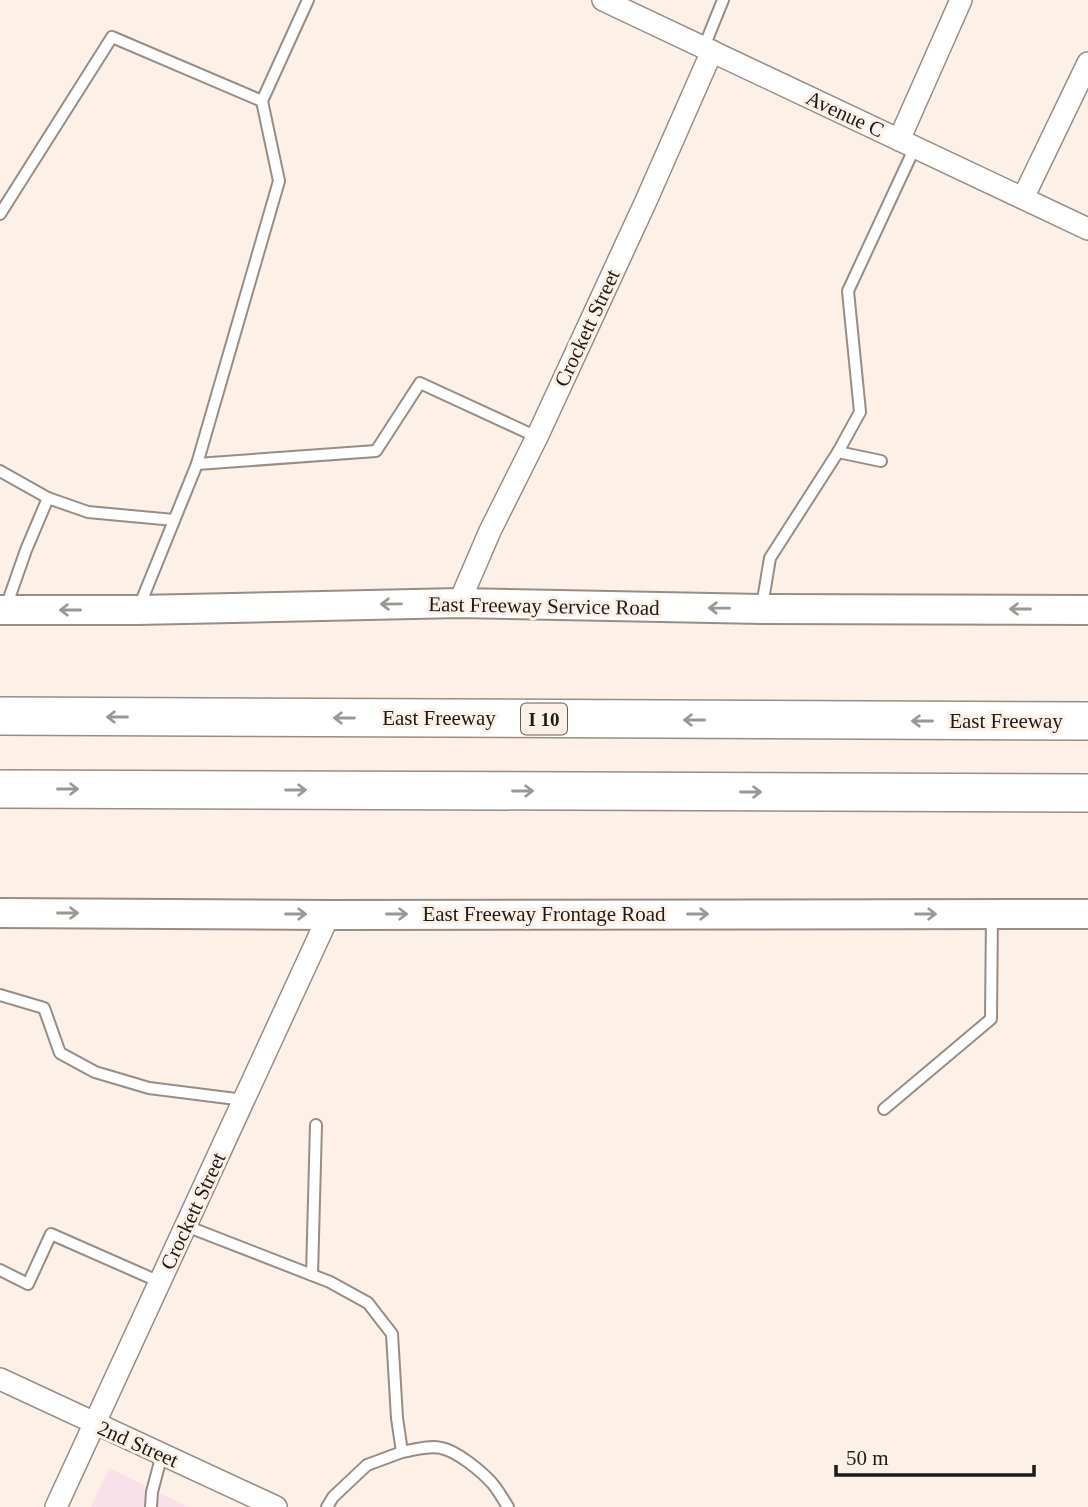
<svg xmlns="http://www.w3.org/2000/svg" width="1088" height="1507" font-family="'Times New Roman',serif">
  <rect width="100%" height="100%" fill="#fcf0e7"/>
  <path fill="#fae0e9" d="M109,1468l80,39h-98z"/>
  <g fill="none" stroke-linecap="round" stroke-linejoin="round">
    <g stroke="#988d85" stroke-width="14">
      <g id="lane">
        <path d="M704,47l19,-47"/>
        <path d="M0,214l112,-177 150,64"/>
        <path d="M838,452l22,-40 -12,-121 67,-144"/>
        <path d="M197,464l179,-13 44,-68 117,54"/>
        <path d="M0,471l48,27"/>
        <path d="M762,606l8,-48 68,-106 43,9"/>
        <path d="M6,607l20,-57 22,-52 40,14 86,8"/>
        <path d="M139,607l58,-143 82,-283 -17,-80 46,-101"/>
        <path d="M0,995l44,13 16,45 35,19 54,16 95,12"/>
        <path d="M884,1109l107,-90 1,-105"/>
        <path d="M186,1226l144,56 38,21 24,31 5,84 5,34 -35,13 -34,32 -6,10"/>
        <path d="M0,1270l28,14 23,-50 109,48"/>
        <path d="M312,1275l4,-150"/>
        <path d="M402,1452c12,-2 27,-7 39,-4 16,3 40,23 51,35 6,7 11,16 16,24"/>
        <path d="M151,1507l1,-15 10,-38"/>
      </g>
    </g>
    <g stroke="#988d85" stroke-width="24">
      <g id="street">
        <path d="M603,0l485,229"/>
        <path d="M899,140l62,-140"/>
        <path d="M1023,198l65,-135"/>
        <path d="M459,603l31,-72 47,-94 109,-236 66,-150"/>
        <path d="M0,1379l276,128"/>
        <path d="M56,1507l273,-592"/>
      </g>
    </g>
    <g stroke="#988d85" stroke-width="32">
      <g id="secondary">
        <path d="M0,610h138l321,-7 303,6 326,1"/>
        <path d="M0,913l329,2 759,-1"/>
      </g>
    </g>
    <g stroke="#988d85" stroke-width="40">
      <g id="highway">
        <path d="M0,716l1088,5"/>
        <path d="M0,789l1088,4"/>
      </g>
    </g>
    <use href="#lane" stroke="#fff" stroke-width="10"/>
    <use href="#street" stroke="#fff" stroke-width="21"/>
    <use href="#secondary" stroke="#fff" stroke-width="28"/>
    <use href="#highway" stroke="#fff" stroke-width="37"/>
  </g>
  <defs><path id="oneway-shaft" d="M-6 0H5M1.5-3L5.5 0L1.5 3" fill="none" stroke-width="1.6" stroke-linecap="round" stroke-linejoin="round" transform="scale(1.75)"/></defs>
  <g stroke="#9a9897">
    <use href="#oneway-shaft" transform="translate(391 604) rotate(179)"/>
    <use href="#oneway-shaft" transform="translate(719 608) rotate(-179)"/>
    <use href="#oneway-shaft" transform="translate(1020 609) rotate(-180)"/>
    <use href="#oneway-shaft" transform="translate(70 610) rotate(180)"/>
    <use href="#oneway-shaft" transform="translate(117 717) rotate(-180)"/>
    <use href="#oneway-shaft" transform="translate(344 718) rotate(-180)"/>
    <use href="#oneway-shaft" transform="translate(694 720) rotate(-180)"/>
    <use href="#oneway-shaft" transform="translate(922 721) rotate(-180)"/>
    <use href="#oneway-shaft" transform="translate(68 789)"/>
    <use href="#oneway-shaft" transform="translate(296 790)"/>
    <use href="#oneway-shaft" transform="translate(523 791)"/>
    <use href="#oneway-shaft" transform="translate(751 792)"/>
    <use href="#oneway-shaft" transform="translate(68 913)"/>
    <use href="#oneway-shaft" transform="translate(296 914)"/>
    <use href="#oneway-shaft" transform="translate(397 914)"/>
    <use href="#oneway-shaft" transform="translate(698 914)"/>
    <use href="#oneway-shaft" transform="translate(926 914)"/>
  </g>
  <g text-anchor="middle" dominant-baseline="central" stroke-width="6" stroke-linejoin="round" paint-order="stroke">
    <rect fill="#fcf0e7" stroke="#615a55" stroke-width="2" x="521" y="703.5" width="46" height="31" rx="5"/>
    <g font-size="19" font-weight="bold" fill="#1e1a17">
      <text x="544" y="719">I 10</text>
    </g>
    <g font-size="21" fill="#1e1a17" stroke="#fcf0e7">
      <text transform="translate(845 114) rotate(25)">Avenue C</text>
      <text transform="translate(587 328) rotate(-65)">Crockett Street</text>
      <text transform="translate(544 606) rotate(1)">East Freeway Service Road</text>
      <text x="439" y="718">East Freeway</text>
      <text x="1006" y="721">East Freeway</text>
      <text x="544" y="914">East Freeway Frontage Road</text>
      <text transform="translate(193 1211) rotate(-65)">Crockett Street</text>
      <text transform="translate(138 1444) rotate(24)">2nd Street</text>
    </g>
  </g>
  <path d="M836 1465v10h198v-10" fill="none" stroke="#1e1a17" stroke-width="3.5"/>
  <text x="846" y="1465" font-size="21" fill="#1e1a17" stroke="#fcf0e7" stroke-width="5" paint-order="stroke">50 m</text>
</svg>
